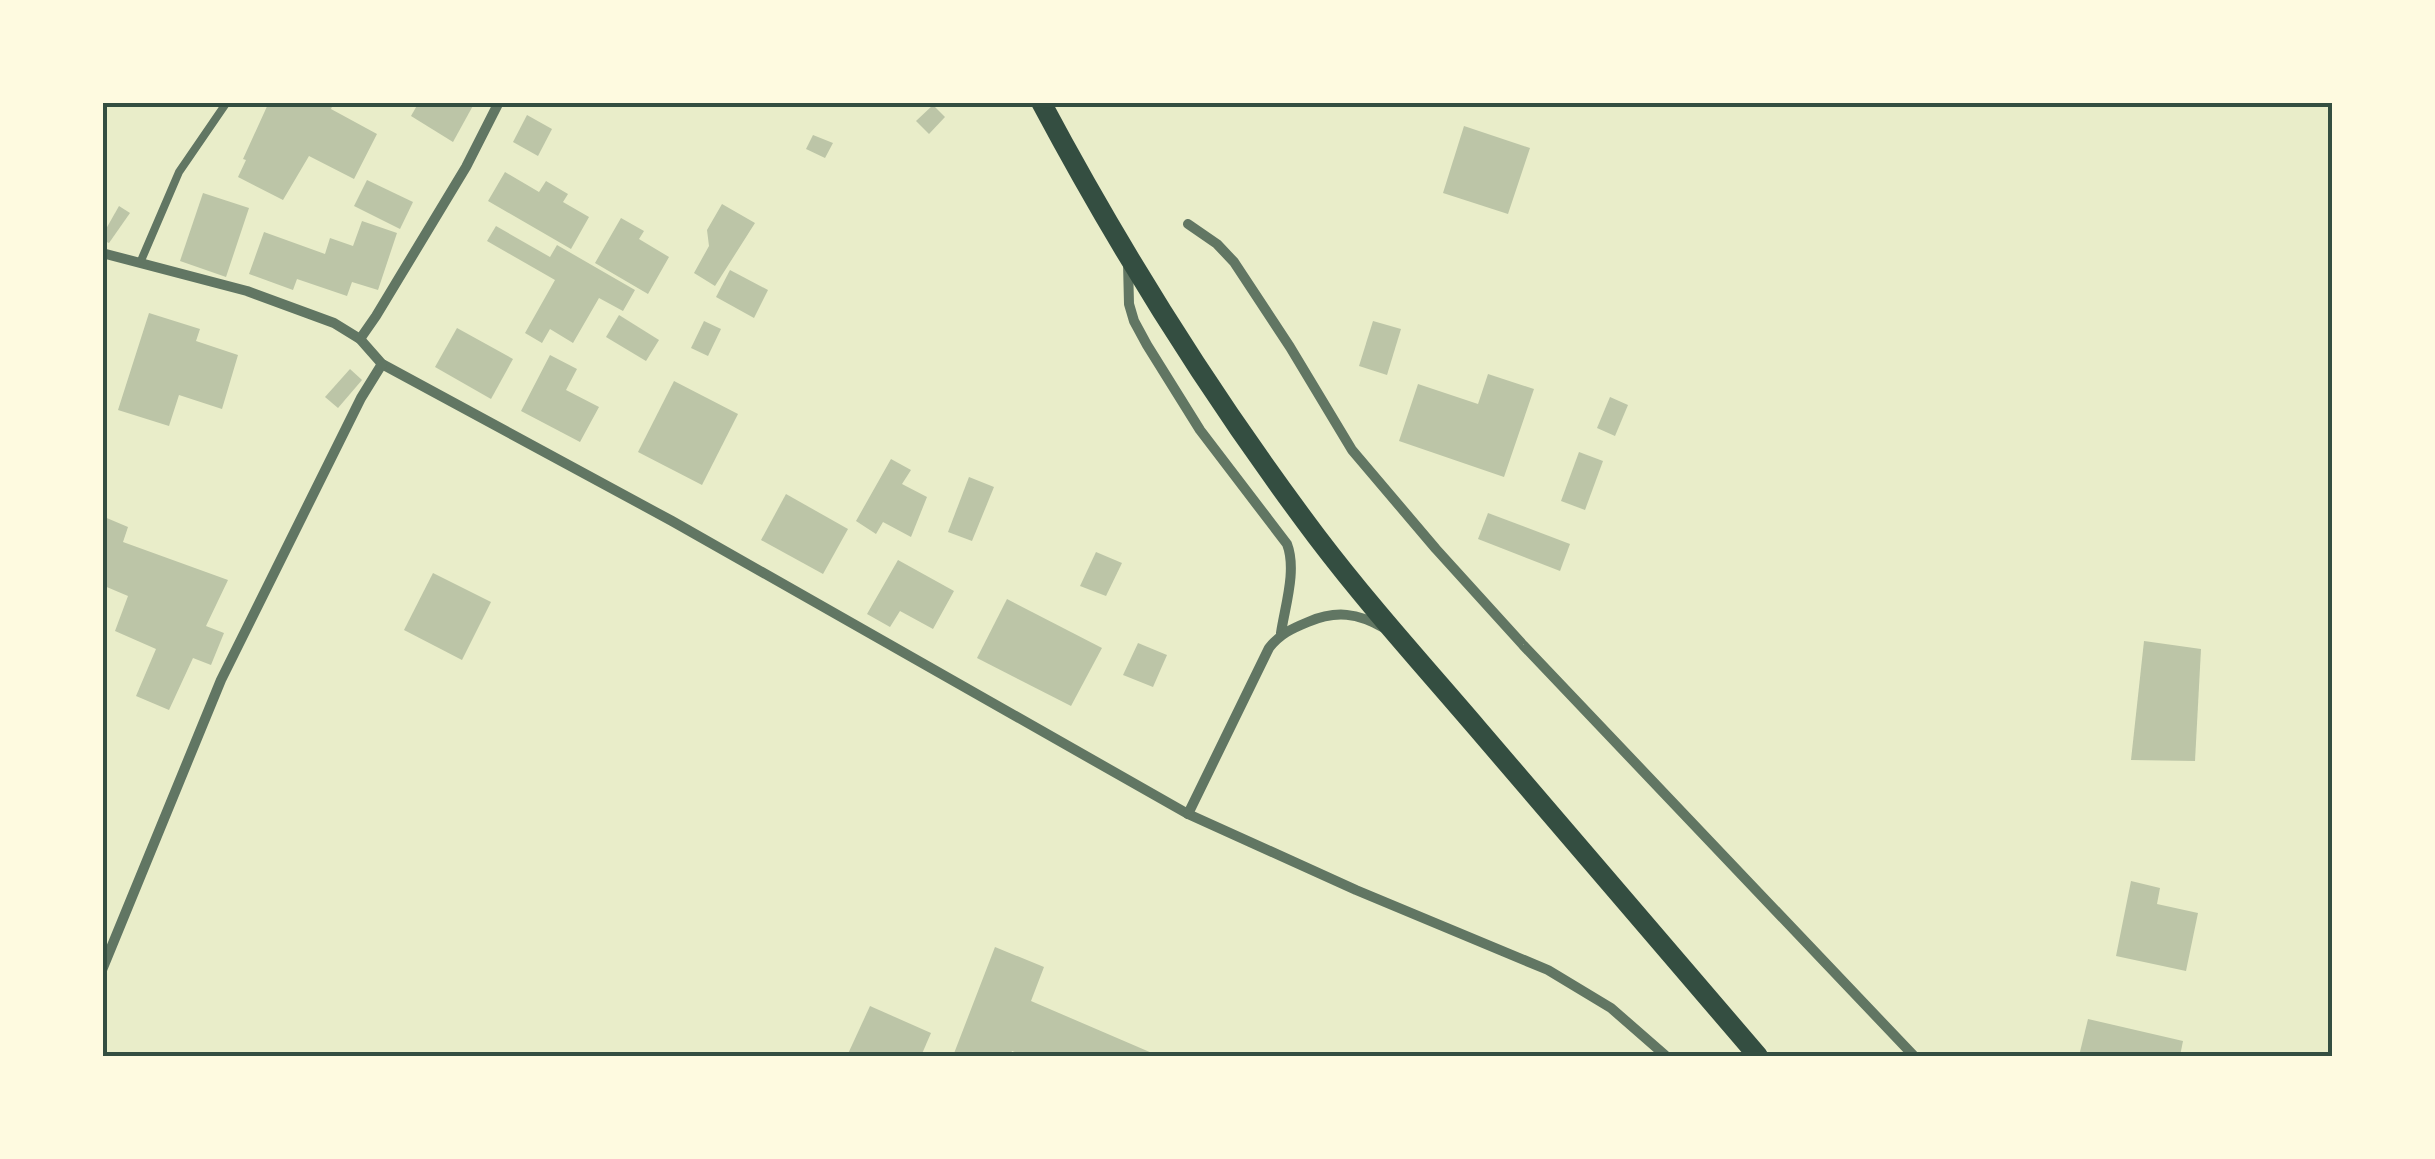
<svg xmlns="http://www.w3.org/2000/svg" width="2435" height="1159" font-family="'Libre Baskerville',serif">
  <rect width="100%" height="100%" fill="#e9edc9"/>
  <g fill="#bcc5a7">
    <path d="M269,102h65l-3,7 46,25 -23,45 -45,-23 -26,44 -45,-23 8,-17 -3,-1z"/>
    <path d="M419,102h56l-22,40 -42,-26z"/>
    <path d="M933,105l12,12 -16,17 -13,-13z"/>
    <path d="M527,115l25,14 -14,27 -25,-14z"/>
    <path d="M1464,126l66,22 -22,66 -65,-21z"/>
    <path d="M813,135l20,8 -8,15 -19,-9z"/>
    <path d="M505,172l34,20 7,-11 22,13 -5,8 26,15 -18,32 -83,-48z"/>
    <path d="M367,180l46,22 -13,27 -46,-23z"/>
    <path d="M203,193l46,15 -23,69 -46,-16z"/>
    <path d="M722,204l33,19 -40,63 -21,-13 15,-27 -2,-16z"/>
    <path d="M119,206l11,7 -21,30 -7,-3v-4z"/>
    <path d="M621,218l23,13 -5,8 30,18 -21,37 -53,-31z"/>
    <path d="M362,221l35,12 -19,57 -26,-8 -5,14 -50,-17 -4,11 -44,-16 15,-42 61,22 5,-16 23,8z"/>
    <path d="M496,226l54,31 7,-12 78,45 -12,21 -24,-13 -26,45 -23,-14 -8,14 -17,-10 30,-53 -68,-39z"/>
    <path d="M730,270l38,20 -14,28 -38,-21z"/>
    <path d="M149,313l51,16 -4,12 42,14 -16,54 -43,-14 -10,31 -51,-16z"/>
    <path d="M619,315l40,25 -13,21 -40,-24z"/>
    <path d="M704,321l17,8 -13,27 -17,-8z"/>
    <path d="M1373,321l28,8 -14,46 -28,-9z"/>
    <path d="M457,328l56,31 -22,40 -56,-32z"/>
    <path d="M550,355l27,14 -11,21 33,17 -19,35 -59,-31z"/>
    <path d="M350,369l12,11 -24,28 -13,-11z"/>
    <path d="M1488,374l46,15 -30,88 -105,-36 19,-57 60,20z"/>
    <path d="M674,381l64,33 -36,71 -64,-33z"/>
    <path d="M1610,397l18,8 -13,31 -18,-8z"/>
    <path d="M1579,452l24,9 -18,49 -24,-9z"/>
    <path d="M891,459l20,11 -9,14 25,13 -16,40 -28,-15 -7,12 -20,-13z"/>
    <path d="M969,477l25,10 -22,54 -24,-9z"/>
    <path d="M786,494l62,35 -25,45 -62,-34z"/>
    <path d="M1488,513l82,31 -10,27 -82,-32z"/>
    <path d="M102,516l26,11 -5,15 105,38 -22,46 18,7 -13,32 -18,-7 -24,52 -33,-14 20,-47 -41,-18 13,-35 -26,-11z"/>
    <path d="M1096,552l26,11 -16,33 -26,-10z"/>
    <path d="M898,560l56,31 -21,38 -33,-18 -10,16 -23,-13z"/>
    <path d="M433,573l58,29 -29,58 -58,-30z"/>
    <path d="M1007,599l95,49 -31,58 -94,-48z"/>
    <path d="M2144,641l57,8 -6,112 -64,-1z"/>
    <path d="M1138,643l29,12 -14,32 -30,-12z"/>
    <path d="M2131,881l29,7 -3,16 41,9 -12,58 -70,-15z"/>
    <path d="M995,947l49,20 -13,34 128,55h-134l-13,-5 -2,5h-57z"/>
    <path d="M870,1006l61,27 -10,23h-74z"/>
    <path d="M2088,1019l95,22 -3,15h-101z"/>
  </g>
  <g fill="none" stroke-linecap="round" stroke-linejoin="round">
    <path stroke="#617663" stroke-width="8" d="M140,263l39,-91 48,-70"/>
    <g stroke="#617663" stroke-width="10">
      <path d="M1188,224l29,20 17,18 56,85 62,103 84,99 87,96 391,411"/>
      <path d="M102,253l145,38 87,32 26,16 22,25 290,157 516,293 168,76 192,80 63,38 55,48"/>
      <path d="M1128,263l1,41 5,17 13,24 53,85 87,114c10,26 -2,62 -6,89"/>
      <path d="M360,339l16,-23 90,-149 33,-65"/>
      <path d="M1188,814l81,-166c11,-14 22,-19 39,-26 28,-12 50,-9 76,6"/>
      <path d="M102,970l119,-290 140,-282 21,-34"/>
    </g>
    <path stroke="#344e41" stroke-width="20" d="M1041,102c81,152 173,298 276,435 50,66 106,128 160,191 94,110 188,219 281,328"/>
  </g>
  <rect width="2435" height="1159" fill="none" stroke="#fefae0" stroke-width="210"/>
  <rect x="105" y="105" width="2225" height="949" fill="none" stroke="#344e41" stroke-width="4"/>
</svg>
